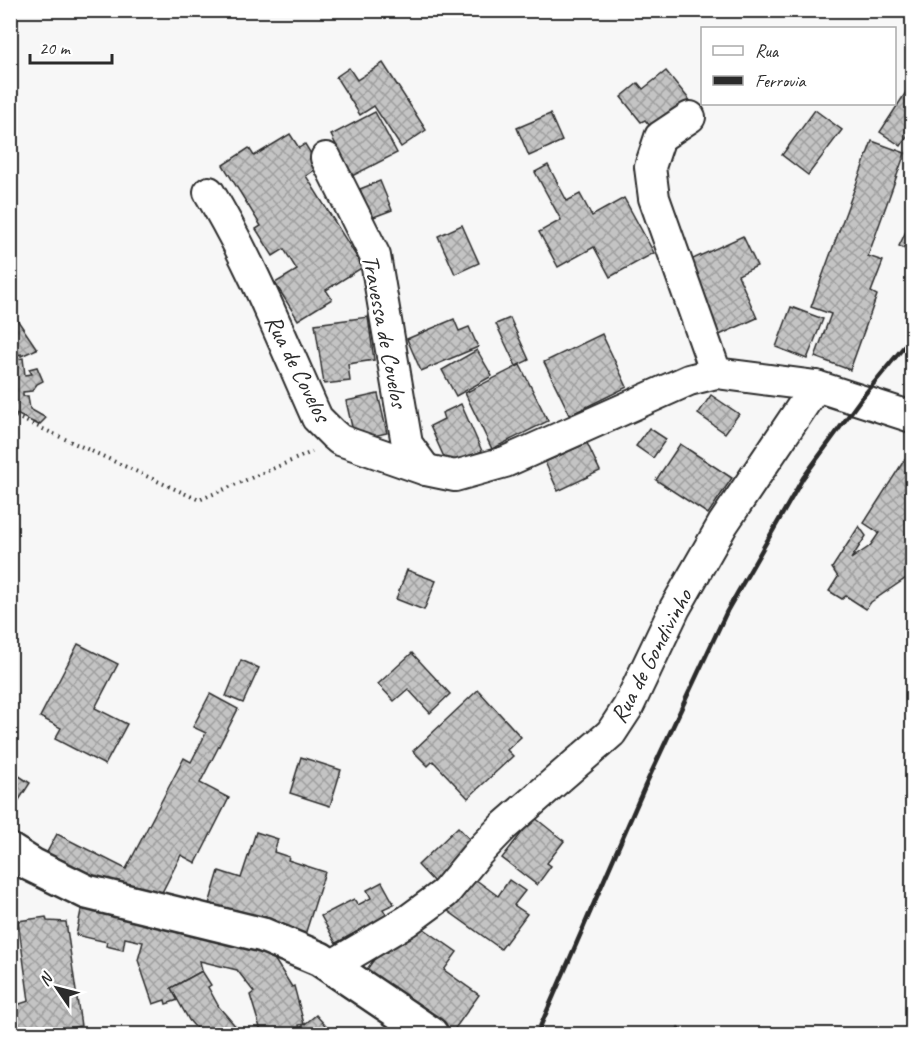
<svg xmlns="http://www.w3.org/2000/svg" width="923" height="1045" font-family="Caveat,sans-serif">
  <defs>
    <pattern id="building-cross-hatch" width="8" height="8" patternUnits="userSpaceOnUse" patternTransform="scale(1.5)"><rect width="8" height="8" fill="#c4c4c4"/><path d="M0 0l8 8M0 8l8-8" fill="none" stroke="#9f9f9f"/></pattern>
  </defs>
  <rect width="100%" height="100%" fill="#f7f7f7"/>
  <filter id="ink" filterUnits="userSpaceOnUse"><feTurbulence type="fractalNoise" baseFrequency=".0167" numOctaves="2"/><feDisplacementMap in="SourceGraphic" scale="12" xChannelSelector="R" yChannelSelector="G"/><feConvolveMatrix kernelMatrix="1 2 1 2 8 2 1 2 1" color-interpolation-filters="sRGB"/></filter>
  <g filter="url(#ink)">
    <g fill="url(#building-cross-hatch)" stroke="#2b2b2b" stroke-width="1.5">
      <path d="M383,63l43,67 -25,17 -27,-41 -14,9 -24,-38 13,-9 8,12z"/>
      <path d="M666,71l26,32 -37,29 -10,-12 -4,2 -20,-25 17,-14 5,6z"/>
      <path d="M912,83v46l-11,17 -21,-14z"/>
      <path d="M815,110l27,20 -34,45 -26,-20z"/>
      <path d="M375,112l22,41 -45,23 -21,-41z"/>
      <path d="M550,114l12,27 -33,15 -12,-28z"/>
      <path d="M290,134l9,14 6,-4 14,23 -13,9 57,91 -37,23 6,9 -34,21 -23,-37 22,-13 -13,-21 -11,7 -17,-27 5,-3 -38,-61 26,-17 5,8z"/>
      <path d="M872,141l33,12 -37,103 15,5 -12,31 6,3 -27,75 -35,-13 16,-43 -20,-7z"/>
      <path d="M548,165l19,36 13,-7 12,22 32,-18 30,55 -44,24 -16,-30 -36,20 -19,-35 22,-12 -26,-48z"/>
      <path d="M380,181l12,29 -21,8 -11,-29z"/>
      <path d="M912,219v34l-13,-7z"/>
      <path d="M462,225l17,38 -24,11 -17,-38z"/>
      <path d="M743,236l14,30 -19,9 19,43 -42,19 -33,-73z"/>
      <path d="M791,307l32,12 -16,40 -31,-12z"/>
      <path d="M368,317l6,43 -26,4 2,17 -26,3 -9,-60z"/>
      <path d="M16,318l21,31 -16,7v-2l-3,1v-1l-8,2v-36z"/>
      <path d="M510,318l19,42 -13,6 -20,-42z"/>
      <path d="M454,319l5,12 10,-4 9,20 -57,24 -14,-32z"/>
      <path d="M602,334l25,53 -57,28 -26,-53z"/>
      <path d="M477,350l15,26 -36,20 -14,-26z"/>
      <path d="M23,358l2,17 7,-1 -3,-5 8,-2 6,14 -6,3 -5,7 -9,1v4h5l2,13 16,9 -7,7 -29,-14v-51z"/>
      <path d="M520,365l28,56 -56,28 -27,-56z"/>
      <path d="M378,394l9,39 -32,7 -9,-39z"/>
      <path d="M711,395l28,19 -14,19 -27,-19z"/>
      <path d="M461,404l21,47 -34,15 -18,-40 14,-7 -2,-6z"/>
      <path d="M649,428l17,11 -13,19 -17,-12z"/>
      <path d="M587,443l13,28 -42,20 -13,-29z"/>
      <path d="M680,444l52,34 -24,36 -52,-34z"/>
      <path d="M912,448v126l-41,28 -5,7 -20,-13 -4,3 -13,-8 9,-14 -6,-9 27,-42 7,10 -15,23 19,-13 9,-13 -15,-10z"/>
      <path d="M407,570l29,11 -12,29 -28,-11z"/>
      <path d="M78,644l40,20 -23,44 32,16 -22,41 -50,-26 6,-11 -21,-11z"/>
      <path d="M412,653l38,41 -20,19 -22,-24 -14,12 -16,-17z"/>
      <path d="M241,660l18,8 -16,35 -17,-7z"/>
      <path d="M478,690l43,47 -14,13 6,6 -45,42 -35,-37 -5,5 -15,-15z"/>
      <path d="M210,694l28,15 -38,74 29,15 -33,65 -15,-8 -29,57 -107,-56 12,-22 69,35 58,-111 7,4 15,-29 -13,-6z"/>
      <path d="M301,757l40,13 -11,36 -40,-13z"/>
      <path d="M10,770l20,13 -20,31z"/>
      <path d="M534,817l30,24 -17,22 4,3 -14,19 -35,-27z"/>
      <path d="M458,827l15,16 -39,39 -16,-17z"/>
      <path d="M256,832l22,7 -4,13 15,5 -1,3 37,12 -22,69 -96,-30 12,-40 22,7z"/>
      <path d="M468,874l30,22 11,-16 16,11 -11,14 13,9 -26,35 -57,-41z"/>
      <path d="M382,882l12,22 -11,5 4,7 -51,27 -15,-27 33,-17 4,6 13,-7 -4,-8z"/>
      <path d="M83,901l173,42 19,17 17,27 2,-1 10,38 -5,1 1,9h-35l-1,-3h-3l-11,-36 4,-3 -17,-22 -37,-9 2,10 -31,17 7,12 -12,4 -1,-4 -12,4 -15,-44 5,-18 -18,-4 -2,12 -17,-4 1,-4 -31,-7z"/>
      <path d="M46,917l1,4 19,1 15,104 -20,4 -13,4h-38v-27l19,-6 -11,-80z"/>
      <path d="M398,926l15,10 7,-10 37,26 -13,18 35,25 -28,39 -86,-62z"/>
      <path d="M202,971l9,14 -3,2 11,20 19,22v5h-37l-12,-14 -18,-32z"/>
      <path d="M316,1015l17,19h-28l-5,-6z"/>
      <path d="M79,1027l1,7h-31l12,-4z"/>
      <path d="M678,1027l12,7h-16z"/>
    </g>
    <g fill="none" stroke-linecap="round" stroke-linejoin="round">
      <g stroke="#2b2b2b" stroke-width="34">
        <g id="minor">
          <path d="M690,117l-30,20 -10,30 4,31 62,175 100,13"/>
          <path d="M326,158l49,98 32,188 19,26"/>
          <path d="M209,192c43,71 74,150 108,226l16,16 7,6 86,30 29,6 50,-14 184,-82 27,-7"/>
          <path d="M331,966l76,-45 38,-28 33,-40 25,-26 108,-94 17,-26 47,-99 48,-84 93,-138 96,31"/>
        </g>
      </g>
      <g stroke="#2b2b2b" stroke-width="38">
        <path id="secondary" d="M10,851l22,14 55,27 176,43 57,24 111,75"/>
      </g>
      <path stroke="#2b2b2b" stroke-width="4" stroke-dasharray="1.5 4.5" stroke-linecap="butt" d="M10,414l189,86 113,-48"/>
      <use href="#minor" stroke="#fff" stroke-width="30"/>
      <use href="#secondary" stroke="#fff" stroke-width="33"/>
      <path stroke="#2b2b2b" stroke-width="4.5" d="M537,1034l108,-248 82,-175 76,-133 57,-78 52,-63"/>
    </g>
  </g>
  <g text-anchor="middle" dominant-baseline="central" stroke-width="4.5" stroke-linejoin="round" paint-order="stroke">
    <g font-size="24" fill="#2b2b2b" stroke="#fff">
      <text transform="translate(385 331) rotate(79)">Travessa de Covelos</text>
      <text transform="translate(298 368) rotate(63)">Rua de Covelos</text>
      <text transform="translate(651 656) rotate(-62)">Rua de Gondivinho</text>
    </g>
  </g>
  <rect width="923" height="1045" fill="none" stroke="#fff" stroke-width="36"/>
  <rect x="18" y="18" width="887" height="1009" fill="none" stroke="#2b2b2b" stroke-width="2" filter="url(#ink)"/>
  <rect x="701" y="27" width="195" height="78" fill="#ffffff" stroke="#aaaaaa" stroke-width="1.5"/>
  <rect x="713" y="46" width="30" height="9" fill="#ffffff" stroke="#aaaaaa" stroke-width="1.5"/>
  <text x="755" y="57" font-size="18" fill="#2b2b2b">Rua</text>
  <rect x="713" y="76" width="30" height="9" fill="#2b2b2b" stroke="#aaaaaa" stroke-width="1.5"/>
  <text x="755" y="87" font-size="18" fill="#2b2b2b">Ferrovia</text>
  <g transform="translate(57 988) rotate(305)" stroke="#ffffff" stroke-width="4.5" paint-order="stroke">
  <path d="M0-4.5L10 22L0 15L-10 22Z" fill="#2b2b2b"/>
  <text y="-9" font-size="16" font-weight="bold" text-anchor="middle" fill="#2b2b2b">N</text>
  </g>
  <path d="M30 54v9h82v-9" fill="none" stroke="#2b2b2b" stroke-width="3"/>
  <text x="39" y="54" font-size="18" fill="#2b2b2b" stroke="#ffffff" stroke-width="4.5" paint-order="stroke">20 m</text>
</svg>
